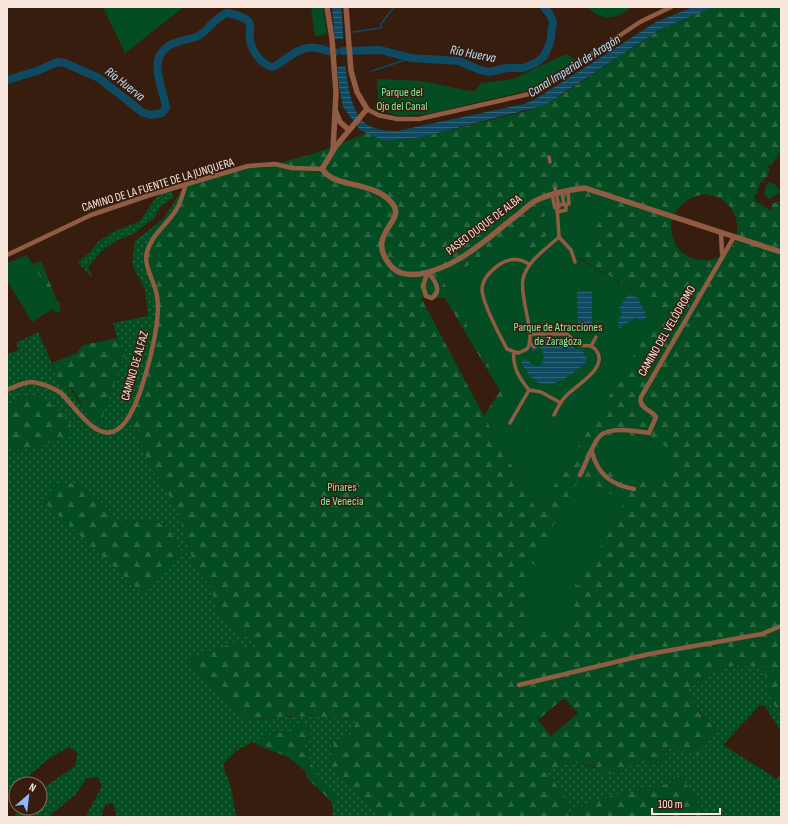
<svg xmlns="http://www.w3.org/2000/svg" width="788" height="824" font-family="'Sofia Sans Condensed',sans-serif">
  <defs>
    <pattern id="grass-dots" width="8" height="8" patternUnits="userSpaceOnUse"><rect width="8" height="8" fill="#044d22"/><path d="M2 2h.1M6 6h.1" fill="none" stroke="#296742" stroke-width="1.8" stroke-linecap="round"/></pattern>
    <pattern id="forest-firs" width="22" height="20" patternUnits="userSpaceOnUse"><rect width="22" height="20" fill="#044d22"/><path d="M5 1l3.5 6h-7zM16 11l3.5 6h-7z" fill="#296742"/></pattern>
    <pattern id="water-rules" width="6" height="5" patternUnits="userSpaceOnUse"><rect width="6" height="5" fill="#0e4a61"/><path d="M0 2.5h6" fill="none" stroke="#326477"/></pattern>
  </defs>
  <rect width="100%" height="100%" fill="#371d0e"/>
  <g fill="url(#grass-dots)" fill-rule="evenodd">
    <path d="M186,184l-34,96 6,37 -26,107 14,32 32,55 15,50 7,14 10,10 9,29 15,17 20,9 3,5 -6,4 -15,-7 -47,17c3,15 46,51 60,61l52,-4 56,3 -7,17 -16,7 -5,23 40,38 10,13h-46l-1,-15 4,-1c-5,-14 -5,-10 -14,-20 -6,-6 -16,-27 -18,-34l5,-10 -17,-4 -32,8 2,6 -9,-5 -17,9 -12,12c-1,8 3,11 5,18 4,12 4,24 8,36h-123l2,-3 -3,-11 -8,2 -4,12h-16l17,-30 -4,-10 -11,1 -12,17 -27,22h-35l9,-9h18v-18l34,-23 4,-13 -9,-7 -19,11 -32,26h-2l-9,9v-349l5,7 28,-4 30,-14 -45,-37 -18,9v-50l12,-6 -3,-6 22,-11 18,41 -2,7c17,6 22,16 30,31l41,-57 -8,-16 -4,-15 35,-7 -3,-27 -13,-24 3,-24 28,-22zM97,498l18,21 5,3c37,0 45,-9 62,30l-138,-50z"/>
    <path d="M171,189l3,8 -14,10 -6,11 -19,15 -19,8 -14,10 -14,16 4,10 -14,-15 11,-9 10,-12 14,-9 27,-11 16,-24z"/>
    <path d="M725,666h38l8,32 10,20v14l-16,-26 -5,-1 -37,40 54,34 4,-6v44h-74l-27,-43 -6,7 -7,3c-29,6 -58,12 -85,22 -7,3 -15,11 -22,11l10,-13 -24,-32 25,-10 45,11 20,-11 16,3 16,-8 -8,-9 23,2 37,-20 -16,-12 -19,-28z"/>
  </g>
  <g fill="url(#forest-firs)" fill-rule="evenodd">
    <path d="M714,7h67v143l-5,9h-2l-1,5 -6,2 3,3 -3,8 -3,1v3l-4,2 -3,10 -3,2 2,7 15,8 1,-6 9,-4v518l-10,-20 -8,-32h-38l-39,24 17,28 17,12 -24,26 -13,-6 -22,-2 7,9 -16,8 -16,-3 -20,11 -16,2 -4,-8 -25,-5 -24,10 23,32 -10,13h-181l-10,-13 -40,-38 5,-23 16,-7 7,-17 -63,-3 -45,4c-15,-10 -56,-45 -60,-61l47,-17 15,7 6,-4 -3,-5 -20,-9 -15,-17 -9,-29 -10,-10 -7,-14 -15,-50 -32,-55 -14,-32v-13l19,-56 7,-38 -12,-64 8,-16 22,-27 10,-26 62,-18 27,-2 41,-11 51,-20 17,8 38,-4 105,-26 33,-15 102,-68zM706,194c5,2 11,2 15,5 17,10 22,34 9,50 -5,6 -14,10 -21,11 -44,5 -55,-59 -3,-66zM585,197l24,8 -31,52 55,33 -95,222 -50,-89 16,-30 -62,-114 20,-9 51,-37 19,18 17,-19 2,-25 22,-2zM421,298h24l55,93 -16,25zM564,698l14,15 -27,23 -13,-16z"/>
    <path d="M41,261l16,40 3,2v8l-4,2 -3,-5 4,-3 -25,-41z"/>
    <path d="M117,338l8,16 -25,70c-15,-3 -16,-19 -25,-31 -6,-7 -13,-10 -21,-13l2,-7 -4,-10 25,-10 6,-8z"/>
    <path d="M25,396l16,1 16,12 14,16 -1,9 -30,13 -28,4 -5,-7v-39z"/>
    <path d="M55,484c6,0 13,-1 19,0 21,5 30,27 46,38 37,0 45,-9 63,31l-39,42 -100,-93z"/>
    <path d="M294,723l18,3 -3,11 -5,10c2,7 13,28 18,34 6,7 15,10 14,20l-4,1 -25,-24 -2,-7 -17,-14 -26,-10 -2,-6c7,-10 21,-8 32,-8z"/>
    <path d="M680,774l27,43h-143c28,-21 69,-25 103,-33l7,-3z"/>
  </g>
  <g fill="#044d22">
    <path d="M103,7h81l-59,46z"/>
    <path d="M311,7h12l4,27 -12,2z"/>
    <path d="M587,7h44c-14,13 -31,14 -44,0z"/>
    <path d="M566,54l10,6 -46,30 -102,24 -29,2 -25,-8 4,-9 -1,-20 45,2 48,10h5l6,-8 32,-4z"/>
    <path d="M770,182l6,3 5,7 -12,7 -5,-5 2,-9z"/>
    <path d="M585,197l24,8 -31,53 85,50 -125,204 -50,-89 16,-30 -62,-114 20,-9 51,-37 19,18 17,-19 -3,-3 -2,-22 29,-2 4,-7z"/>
    <path d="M27,255l30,51 -25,16 -25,-42v-17z"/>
    <path d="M616,434c19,2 62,4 56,32 -1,6 -5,11 -11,13 -15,6 -50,-4 -62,-13l-3,-12 2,-11 11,-8z"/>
    <path d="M580,477l45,25 -46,84 -45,-25z"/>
    <path d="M531,563l49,26 -14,40h-41l2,-58z"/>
  </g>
  <g fill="url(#water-rules)">
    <path d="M332,7h9c4,28 1,98 24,116 8,7 22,8 32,8l127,-27 10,-4 122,-78 37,-15h21l-52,21 -117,77 -123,32 -38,4 -24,-11 -17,-23 -4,-20z"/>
    <path d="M592,291v33h-14l-1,-32z"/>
    <path d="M632,295l6,3 9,19 -7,4 -4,-4 -16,11 -3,-2 2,-4 -1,-1 4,-9 -3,-3 8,-13z"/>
    <path d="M541,337h10l1,8 13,-1 4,-2 6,7h6l7,11c-15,15 -44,38 -60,13 -2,-4 -5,-6 -7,-10l2,-3 3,-1 8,7h6c5,-5 5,-12 1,-18l-3,-1 -4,5 -3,-2z"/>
  </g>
  <path fill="#371d0e" d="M333,39h14l2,27 -14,1z"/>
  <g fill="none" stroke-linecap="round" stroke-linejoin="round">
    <g stroke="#0e4a61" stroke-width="1.5">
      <path d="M353,32l28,-4v-4l13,-17"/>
      <path d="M372,71l39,-13"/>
    </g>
    <g stroke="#0e4a61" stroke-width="8">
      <path d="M343,51l37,-1 31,8 48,3 21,9 10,2 16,-4h17l13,-5 8,-7 6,-13 3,-21 -3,-7 -6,-8"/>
      <path d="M7,80l30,-9 20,-9 8,1 34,15 43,34 8,3 12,-2 4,-5c-2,-18 -19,-47 1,-61 8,-6 19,-7 29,-10 12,-5 16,-18 31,-24 6,1 17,4 21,8 5,4 0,13 2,19 2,11 11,25 23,27 15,-8 26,-22 44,-19 7,1 11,4 18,4"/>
    </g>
    <g stroke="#905c43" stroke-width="3.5">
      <path d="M549,157l1,5"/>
      <path d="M555,188l4,19"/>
      <path d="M562,193l2,12"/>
      <path d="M552,195l3,13"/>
      <path d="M555,205l14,-1 -1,-13"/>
      <path d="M557,212l9,-2v-5"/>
      <path d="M559,237l12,13 4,12"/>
      <path d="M529,264c-9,-6 -19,-6 -29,0 -8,6 -17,13 -18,25 0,14 18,47 25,60l11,4c3,-1 7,-3 9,-4 10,-12 -8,-51 -4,-70 4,-18 23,-30 36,-42l-2,-32"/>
      <path d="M531,334h36c4,3 8,9 12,11 6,2 12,-2 17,5 14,18 -22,36 -31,47 -5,5 -8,12 -11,18"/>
      <path d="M529,342l5,5"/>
      <path d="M591,346l5,-9"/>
      <path d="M514,352c-2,15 6,27 15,38l12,2 20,11"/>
      <path d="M510,423l19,-33"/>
    </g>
    <g stroke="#905c43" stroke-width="4.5">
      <path d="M367,109l11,6 19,4h22l110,-25 24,-14 87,-58 31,-15"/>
      <path d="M721,233l1,21"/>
      <path d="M7,255l84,-40 56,-19 101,-30 27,-2 17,4 30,1"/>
      <path d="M427,273c7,5 16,18 5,25l-6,-2 -3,-10z"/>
      <path d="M7,390c7,-3 15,-7 23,-8 9,0 24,6 31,11 16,15 41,61 65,28 16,-22 36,-98 31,-125 -2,-14 -14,-30 -10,-44 5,-18 20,-27 29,-42 5,-7 7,-18 10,-26"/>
      <path d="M592,452c6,23 20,33 42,37"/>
      <path d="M580,475c6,-11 12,-31 20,-39 10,-10 36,-5 49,-3l7,-16c-5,-7 -18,-9 -15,-20l93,-160"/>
      <path d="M519,685l130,-31 113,-20 19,-8"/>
    </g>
    <g stroke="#905c43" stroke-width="5.5">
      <path d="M327,7l5,32 4,54 -3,57"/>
      <path d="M346,7l5,64 6,21 10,17 -31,37 -14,23c13,20 51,11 70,34 16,19 -28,30 -2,62 8,10 19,10 30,9 39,-7 66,-35 96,-58 6,-4 12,-11 19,-15 14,-7 34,-11 50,-13l196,64"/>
      <path d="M336,112l4,10 9,8"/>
    </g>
  </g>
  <g text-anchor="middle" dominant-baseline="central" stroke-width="3" stroke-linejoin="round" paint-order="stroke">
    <g font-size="12" fill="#84ec9e" stroke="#371d0e">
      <text x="402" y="92">Parque del<tspan x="402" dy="14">Ojo del Canal</tspan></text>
      <text x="558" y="327">Parque de Atracciones<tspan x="558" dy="14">de Zaragoza</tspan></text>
      <text x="342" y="487">Pinares<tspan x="342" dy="14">de Venecia</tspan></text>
    </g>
    <g font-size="12" fill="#f9e7dd" stroke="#371d0e">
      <text transform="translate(158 185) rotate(-17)">CAMINO DE LA FUENTE DE LA JUNQUERA</text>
      <text transform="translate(484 225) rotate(-37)">PASEO DUQUE DE ALBA</text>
      <text transform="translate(667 331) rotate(-60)">CAMINO DEL VELÓDROMO</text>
      <text transform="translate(135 366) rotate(-74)">CAMINO DE ALFAZ</text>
    </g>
    <g font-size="13" font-style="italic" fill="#b4e3fa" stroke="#371d0e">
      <text transform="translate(473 54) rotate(11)">Río Huerva</text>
      <text transform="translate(574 66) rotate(-32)">Canal Imperial de Aragón</text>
      <text transform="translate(125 84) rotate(38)">Río Huerva</text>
    </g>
  </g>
  <rect width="788" height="824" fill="none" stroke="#f9e7dd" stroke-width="16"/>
  <g transform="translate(28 796) rotate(28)"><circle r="19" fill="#371d0e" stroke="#856e61"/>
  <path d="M0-3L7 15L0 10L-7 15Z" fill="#90b8fd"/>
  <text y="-6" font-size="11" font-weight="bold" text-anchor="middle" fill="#f9e7dd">N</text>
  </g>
  <path d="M652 808v6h68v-6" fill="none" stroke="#f9e7dd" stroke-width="2"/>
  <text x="658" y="808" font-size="12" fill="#f9e7dd" stroke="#371d0e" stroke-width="3" paint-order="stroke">100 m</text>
</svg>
